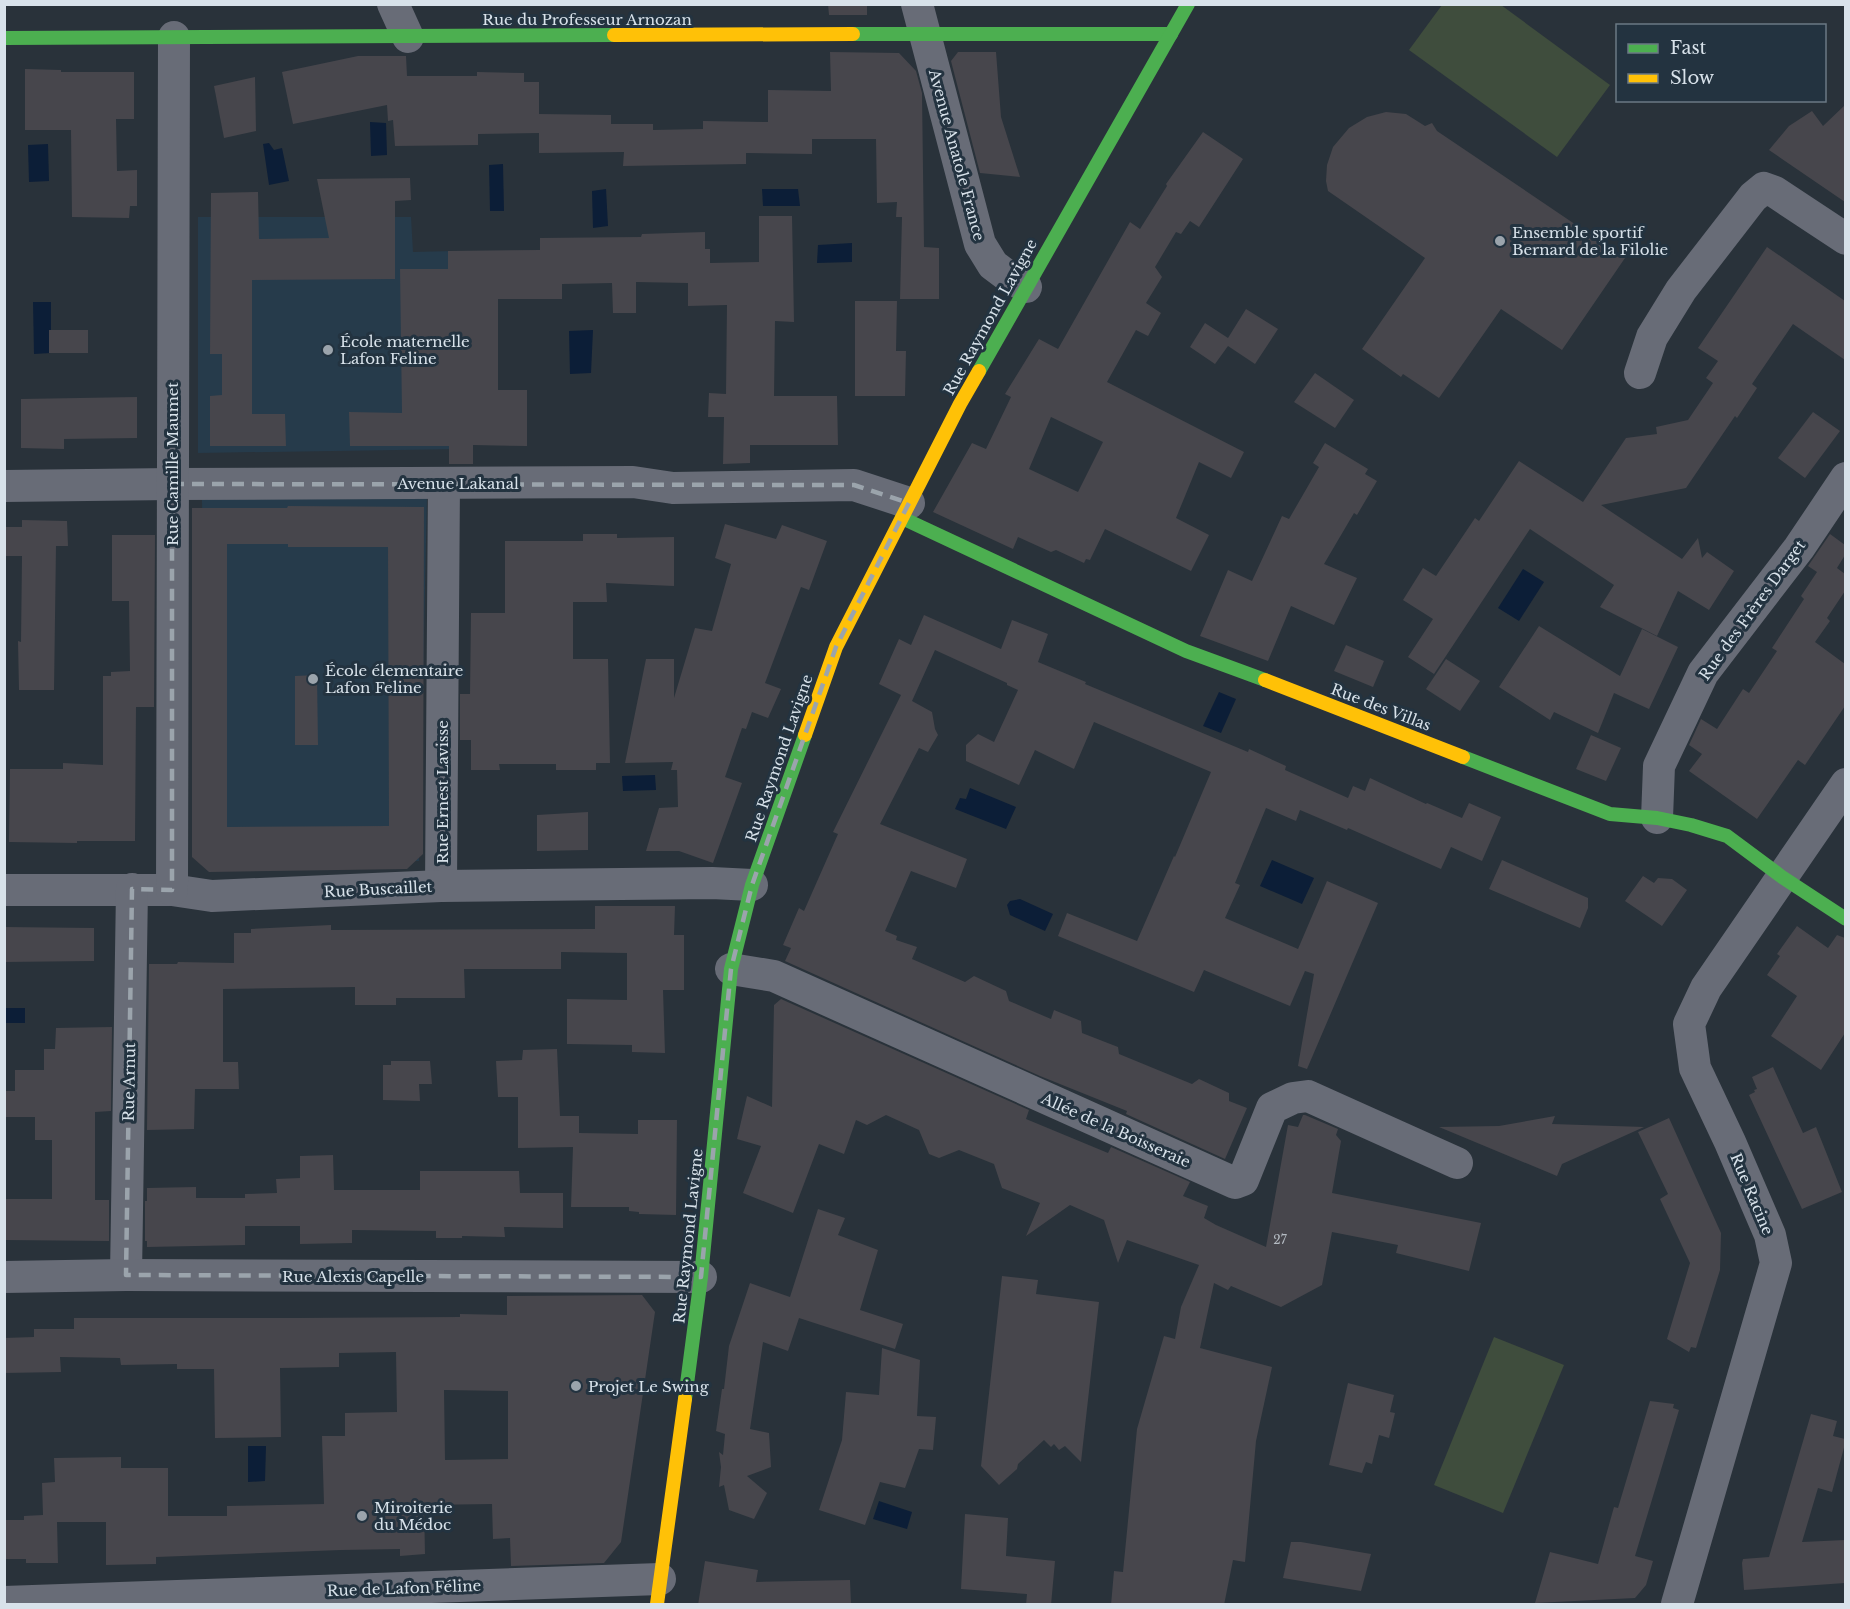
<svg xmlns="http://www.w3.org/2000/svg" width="1850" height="1609" font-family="'Libre Baskerville',serif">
  <rect width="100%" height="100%" fill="#29323a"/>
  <g fill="#263b4b">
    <path d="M198,217h213l2,35 40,-1 9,198 -264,4z"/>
    <path d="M202,497h225l-8,364 -215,1z"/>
  </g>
  <g fill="#3f4d3d">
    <path d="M1442,5h59l109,80 -53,72 -148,-107z"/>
    <path d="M1494,1337l70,28 -61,148 -69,-28z"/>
  </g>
  <g fill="#0c1e37">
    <path d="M370,122l16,1 1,32 -16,1z"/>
    <path d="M269,143l5,7 8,-2 7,33 -20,4 -6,-41z"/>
    <path d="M48,144l1,37 -20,1 -1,-37z"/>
    <path d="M503,164l1,47h-14l-1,-46z"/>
    <path d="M606,189l2,37 -15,2 -1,-37z"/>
    <path d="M762,189h36l2,17h-37z"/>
    <path d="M852,243v19l-35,1 1,-18z"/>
    <path d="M33,302h18v51l-17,1z"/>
    <path d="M593,330l-2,43 -21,1 -1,-43z"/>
    <path d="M1523,569l21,13 -25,39 -21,-13z"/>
    <path d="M1219,692l17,7 -15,34 -18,-7z"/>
    <path d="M655,775l1,15 -33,1 -1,-15z"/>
    <path d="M970,788l46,19 -10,22 -51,-20 5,-11 6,1z"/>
    <path d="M1272,860l42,18 -12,26 -42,-18z"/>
    <path d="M1020,899l33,15 -8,17 -35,-16 -3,-10 3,-4z"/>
    <rect x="5" y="1008" width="20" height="15"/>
    <path d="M248,1446h18l-1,35 -17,1z"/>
    <path d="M879,1501l33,11 -5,17 -34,-10z"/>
  </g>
  <g fill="#47464c" fill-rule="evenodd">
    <path d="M828,4h39v11h-38z"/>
    <path d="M830,52l69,1 17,18 6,22 2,154 15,1v51h-39l2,-82h-6l1,-15 -20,1 -1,-64h-64v15l-66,-1v11l-123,2 1,-14 -85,1v-34v14l-61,1v11l-83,1 -2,-26 -5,1 -1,-16 -94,19 -11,-52 76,-16h48l1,20h70v-4l47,1v9h15v32l72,1v9h42v6l50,-1v-8l65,1v-32l63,1z"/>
    <path d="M958,52h38l5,65 19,60 -40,-4 -29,-112z"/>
    <path d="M25,69l36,1v2h73v47h-18l1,52 20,-1v36h-7l-1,12 -57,-1 -1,-87h-46z"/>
    <path d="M255,77l1,54 -32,7 -10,-52z"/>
    <path d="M1845,105v97l-76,-52 20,-24 23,-15 11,15z"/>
    <path d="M1386,112l20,2 19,12 7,-3 5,8 188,127 -63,92 -61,-41 -62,89 -36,-24 -2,3 -39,-28 63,-91 -97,-67 -2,-10 1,-16 6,-18 16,-19 18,-11z"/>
    <path d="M1203,132l40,27 -44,68 -9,-6 -9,13 -5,-2 -21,35 7,10 -16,26 15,10 -13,23 -12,-6 -29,52 137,70 -13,26 -32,-16 -23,56 33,17 -18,36 -86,-42 -15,31 -4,-1 -2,4 -28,-13 -5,2 -33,-15 -5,12 -80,-37 39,-69 14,6 25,-52 -6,-3 34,-55 19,10 72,-127 10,7 27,-43 -1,-2zM1051,417l52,25 -25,50 -49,-23z"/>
    <path d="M410,178l1,22 -16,1v78l-143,1v134h33l1,32h-76v-50l12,-1v-41h-12l1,-161 47,-1 1,47 70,-1 -12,-59z"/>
    <path d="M759,216h33l2,106 -19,-1 -1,75h63l1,49h-88v18l-27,1 1,-47h-16l1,-24 17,1 1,-89 -39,1v-23l-52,-1v31h-23l-1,-30 -50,1v15h-64v91h29v56l-54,-1v19h-24v-18h-99l-1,-34 53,1 -2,-144h48v-18l92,-1v-12l101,-1 1,-3 63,-2v17h5v14l49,-1z"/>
    <path d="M1767,247l78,54v59l-52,-36 -41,60 5,4 -20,30 -2,-2 -49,72 -85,17 81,54 16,-21 4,20 5,-6 27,19 -25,39 -31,-19 -21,45 -57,-29 14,-22 -84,-56 -96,145 -26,-17 25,-38 -30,-19 20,-32 13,8 39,-58 4,3 40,-60 64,41 43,-64 31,-4 -1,-7 32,-7 25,-37 -7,-5 12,-17 -20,-13z"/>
    <path d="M855,301h42l-1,50h10l-1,45h-50z"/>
    <path d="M1246,309l32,20 -23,35 -27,-18 -13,18 -25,-17 15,-24 23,15z"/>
    <rect x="49" y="330" width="39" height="23"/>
    <path d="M1315,373l39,27 -19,28 -41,-26z"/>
    <path d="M137,397v41l-73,1v10l-43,-1v-49z"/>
    <path d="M1813,412l27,19 -35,47 -27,-20z"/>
    <path d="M1325,443l43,26 -3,5 12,7 -20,34 -3,-2 -30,51 33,14 -23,47 -43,-19 -23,55 -68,-25 28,-66 24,11 30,-65 7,3 30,-52 -6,-4z"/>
    <path d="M288,506l136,1 -1,347 -16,15 -198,3 -17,-15v-349h95zM227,544h61v3h100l1,279 -162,1z"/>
    <path d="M22,520l45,1 1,25h-12l-2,144h-35l-1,-49 3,1 1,-86h-18v-29h18z"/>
    <path d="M725,524l51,15 6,-14 45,16 -18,49 -8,-3 -36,96 16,6 -13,29 -16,-6 -6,17 -4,-1 -17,49 17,6 -29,80 -34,-12h-33l13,-43 19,-1 -1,-37h-6l2,-8 -48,1 21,-104h28v39l21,-70 17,3 19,-67 -16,-6z"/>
    <path d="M583,534h34v4l57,-1v49l-68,-3 1,19h-34v57h35l2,104h-14v7h-40v-6h-57l1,6h-29v-30h-11v-46h10l1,-81h34v-72h78z"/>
    <path d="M1830,534l15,11v10l-8,13 8,6v17l-18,27 3,3 -15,21 30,22v42l-40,59 -7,-5 -41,59 -68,-48 13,-17 -13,-9 12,-26 16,10 26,-40 6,4 28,-42 -5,-3 32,-49 -3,-3 16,-24 -9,-6z"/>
    <path d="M112,535h43l-1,172h-18l-1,134h-58v2l-68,-1 1,-73h53v-6l40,2v-89h8v-4l19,-1 -1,-70h-17z"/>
    <path d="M924,615l77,34 11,-29 36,14 -10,28 48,20 -1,2 163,68 1,-3 37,17 -1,4 63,28 5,-12 12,5 5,-13 56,26 1,-1 35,15 7,-15 32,14 -19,44 -31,-14 -10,22 -93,-41 -1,2 -47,-20 -4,11 -30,-13 -31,75 5,2 -15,33 73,31 29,-68 51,22 -71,166 -9,-3 16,-92 -9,-3 -15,35 -86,-36 -10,22 -136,-56 9,-23 70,28 37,-85 1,1 36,-85 -117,-50 -20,47 -39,-19 -16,35 -53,-24v-16l12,-11 16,8 24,-52 -11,-5v-2l-72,-33 -23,51 20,11 3,17 3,6 -10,17 -9,-4 -39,76 87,35 -11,29 -45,-17 -26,60 12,5 -1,4 21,7 -5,12 53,23 9,-6 32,15 3,10 42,18 3,-9 27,11 1,12 36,14 1,7 73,30 7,-5 30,14v8l18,7 -22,51 -99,-45 1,-3 -87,-35 -255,-115 6,-13 -8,-3 16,-37 5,3 34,-77 -5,-2 68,-137 -22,-11 20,-45 12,6z"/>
    <path d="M1539,626l81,50 22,-47 36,18 -29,62 -35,-16 -16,40 -44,-21 -4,8 -51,-33z"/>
    <path d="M1346,645l38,16 -11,26 -39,-16z"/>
    <path d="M1446,659l34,22 -20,30 -34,-22z"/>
    <path d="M317,675l1,70h-23v-69z"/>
    <path d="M1591,735l30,13 -15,33 -30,-12z"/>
    <path d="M588,812v38l-51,1v-36z"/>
    <path d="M1502,860l86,38v10l-8,20 -91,-39z"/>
    <path d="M1643,876l11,7 4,-5 14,1 15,11 -25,36 -37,-25z"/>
    <path d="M595,906h80l-1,29h10v55h-21l2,63 -33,-1v-7l-65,-1v-45l60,1v-47l-66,-1v17h-97l1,29h-69v7h-41v-18l-132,2v73h15l1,27h-44l-1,40 -47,1 2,-166h28l1,-2 56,1v-30h17v-4l80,-4v5l264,-1z"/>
    <path d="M1797,926l31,22 9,-13 8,3v95l-24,37 -50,-34 26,-40 -30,-21 13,-19 -3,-2z"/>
    <path d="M4,927l90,1v33l-90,1z"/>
    <path d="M781,999l248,111 -3,9 82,34 3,-6 79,35 -7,14 25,10 -4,12 12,7 50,22 22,-122 10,2 5,-12h2l33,14 -2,6 5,6 -9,52 149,30 -12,48 -73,-18 2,-8 -66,-13 -10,53 -41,22 -50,-21 -3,4 -14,-7 -14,65 72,19 -16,74 -11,121 -12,-2 -9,45h-113l3,-34 9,1 14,-143 27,-93 11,3 6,-32 18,-42 -72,-25 -9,23 -14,-43 -34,-15 -44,31 14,-33 -38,-15 -8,-24 -35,-14 -20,8 -10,-4 -10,-24 -33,-15 -19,10 -11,-5 -12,34 -25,-10 -26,69 -50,-20 18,-47 -24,-7 10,-43 25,11 2,-102z"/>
    <path d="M112,1027l-1,84 -16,1v88h14v41l-105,-1v-41h48v-59h-17v-23h-31v-26h11v-21h29v-21h11l1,-21z"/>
    <path d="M557,1049l3,67h19v17l59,1v-14h39l-1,95 -37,-1v-2l-10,-1v-4h-58l2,-60 -55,1v-51h-20l-2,-36 26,-1 1,-10z"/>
    <path d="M391,1061h39l2,23h-13l1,17 -37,-1v-35h8z"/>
    <path d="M1773,1067l30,66 13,-6 26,65 -40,17 -53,-114 6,-3 -1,-2 3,-1 -5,-12z"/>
    <path d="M1555,1116l-3,8 92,3 -82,37 -5,12 -118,-49 60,-1z"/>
    <path d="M1669,1118l52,115 -1,37 -24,78 -5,-1 -2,5 -22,-13 23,-76 -30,-64 8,-5 -30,-62z"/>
    <path d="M333,1155l1,35h86v-19h99l1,22h43v35l-59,-1 1,10 -43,-1v2h-26v-7l-84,-1v13l-52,1v-18h-55v19l-98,2v-6h-2v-40h2v-13l49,-1v11h49v-4l32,-1 -1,-14 24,-1v-22z"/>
    <path d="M818,1209l27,9 -7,17 40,15 -18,60 43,14 -8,25 -96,-31 -11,33 -25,-9 -13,87 19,4 2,34 -24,9 20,17 -13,26 -25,-9 -5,-25 -5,2 2,-20 -2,-15 4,3 2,-21 -9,-3 6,-42h2l5,-43 21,-63 40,14z"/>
    <path d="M1002,1276l36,4 -2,14 63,8 -18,160 -16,-16 -6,4 -5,-6 -3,3 -7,-7 -26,24 -1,5 -18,16 -18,-19z"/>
    <path d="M642,1295l13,17 -34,230 -17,21 -93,3 -1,-28 -17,1 -1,-35 -68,1 1,49 -25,2v-7l-59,1 -185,7v7l-50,1v-43h-49l1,41h-32v-4h-22v-39h20v-4l19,-1 -1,-32 13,-1 -1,-24 67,-1v11h47v48h59v-10l97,-2 -2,-68h23v-23l52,-1 -1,-60 -57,1v14l-59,1 1,69 -66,1 -1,-69h-37v-5l-56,1 -1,-7 -60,-1 1,15 -57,1v-35l30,-1v-8h40v-11h222l164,-1v-3l47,1v-19zM444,1390l64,1v68l-63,1z"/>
    <path d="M882,1348l38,12 -3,56 19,1 -3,33 -14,-1 -14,39 -25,-6 -15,43 -46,-15 23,-70 4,-48 33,3z"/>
    <path d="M1348,1383l46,12 -4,17 5,1 -6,25 -10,-3 -7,29 -6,-2 -4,11 -33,-8z"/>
    <path d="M1650,1401l24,3 -1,4 6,2 -44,146 18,5 -7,24 -11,13 -100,5 15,-51 48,12 16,-57 4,1z"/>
    <path d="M1811,1414l26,7 -4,15 12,3v5l-13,48 -14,-4 -16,54 43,-2v43l-101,7 -2,-27 1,-4 26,-2z"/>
    <path d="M965,1514l43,4 -2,38 49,5 -4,44h-25l1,-11 -66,-5z"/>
    <path d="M1291,1542h10l70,12 -10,37 -78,-13z"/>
    <path d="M705,1561l53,9 -2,12 94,-2 1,25h-153z"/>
  </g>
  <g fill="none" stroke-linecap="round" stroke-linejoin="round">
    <g stroke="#686c77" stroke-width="32">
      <path d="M393,4l15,33"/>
      <path d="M917,4l63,240 13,21 12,9 21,13"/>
      <path d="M1640,373l12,-36 29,-47 72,-93 11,-9 11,4 71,47"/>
      <path d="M4,486l168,-2 461,-2 40,6 181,-3 55,18"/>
      <path d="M1657,818l2,-52 44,-93 96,-125 47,-70"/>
      <path d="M441,886l3,-403"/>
      <path d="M4,890h168l40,6 229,-10 271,-3 40,2"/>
      <path d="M172,890l2,-853"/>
      <path d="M731,969l43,7 461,207 8,-3 29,-72 21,-10 15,-2 149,67"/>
      <path d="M126,1275l6,-386"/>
      <path d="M4,1277l122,-2 575,2"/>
      <path d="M4,1602l656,-23"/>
      <path d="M1677,1604l99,-341 -6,-28 -40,-93 -35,-74 -6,-44 17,-36 140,-204"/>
    </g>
    <g stroke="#4caf50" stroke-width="14">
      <path d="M853,34h318"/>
      <path d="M4,38l610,-3"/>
      <path d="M979,371l209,-367"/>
      <path d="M902,518l284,133 79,29"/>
      <path d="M1463,757l147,57 47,4 34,7 36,11 55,41 64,42"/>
      <path d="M685,1399l16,-122 30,-308 21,-84 53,-150"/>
    </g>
    <g stroke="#ffc107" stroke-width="14">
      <path d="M614,35l239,-1"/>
      <path d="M1265,680l198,77"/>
      <path d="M805,735l31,-88 124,-243 19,-33"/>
      <path d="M657,1604l28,-205"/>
    </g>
  </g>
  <path fill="none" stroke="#9ba4ac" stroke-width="4.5" stroke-dasharray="12 8" stroke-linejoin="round" d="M172,484l682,1 55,18 -73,144 -84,238 -21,84 -30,308 -575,-2 6,-386 40,1z"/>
  <g fill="#9ba4ac" stroke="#233340" stroke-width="2">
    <circle cx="1500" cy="241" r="6"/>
    <circle cx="328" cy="350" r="6"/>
    <circle cx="313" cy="679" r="6"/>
    <circle cx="576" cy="1386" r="6"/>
    <circle cx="362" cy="1516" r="6"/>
  </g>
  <g text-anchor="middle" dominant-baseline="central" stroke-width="6" stroke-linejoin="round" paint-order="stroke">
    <g font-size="12" fill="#b4bbc2">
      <text x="1280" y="1239">27</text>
    </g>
    <g font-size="15" fill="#d8e2ea" stroke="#233340">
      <text x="587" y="19">Rue du Professeur Arnozan</text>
      <text transform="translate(957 155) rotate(75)">Avenue Anatole France</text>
      <text transform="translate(990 317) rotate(-61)">Rue Raymond Lavigne</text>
      <text transform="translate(172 464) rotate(-90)">Rue Camille Maumet</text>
      <text x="458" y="483">Avenue Lakanal</text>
      <text transform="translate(1752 610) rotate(-54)">Rue des Frères Darget</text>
      <text transform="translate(1381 707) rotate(21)">Rue des Villas</text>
      <text transform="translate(779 758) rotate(-71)">Rue Raymond Lavigne</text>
      <text transform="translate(442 792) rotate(-90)">Rue Ernest Lavisse</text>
      <text transform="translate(378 889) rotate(-3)">Rue Buscaillet</text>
      <text transform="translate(129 1082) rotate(-89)">Rue Arnut</text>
      <text transform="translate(1116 1130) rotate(24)">Allée de la Boisseraie</text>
      <text transform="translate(1752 1194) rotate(67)">Rue Racine</text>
      <text transform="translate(688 1236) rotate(-84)">Rue Raymond Lavigne</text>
      <text x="353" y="1276">Rue Alexis Capelle</text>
      <text transform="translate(404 1588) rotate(-2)">Rue de Lafon Féline</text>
    </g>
    <g font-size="15" fill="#d8e2ea" stroke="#233340" text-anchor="start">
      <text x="1512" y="232">Ensemble sportif<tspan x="1512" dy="17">Bernard de la Filolie</tspan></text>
      <text x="340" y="341">École maternelle<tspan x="340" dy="17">Lafon Feline</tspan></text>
      <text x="325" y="670">École élementaire<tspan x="325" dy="17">Lafon Feline</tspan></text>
      <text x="588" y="1386">Projet Le Swing</text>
      <text x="374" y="1507">Miroiterie<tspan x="374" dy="17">du Médoc</tspan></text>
    </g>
  </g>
  <rect width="1850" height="1609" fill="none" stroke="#d8e2ea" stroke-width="12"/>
  <rect x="1616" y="24" width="210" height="78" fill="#233340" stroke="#6b7984" stroke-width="1.5"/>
  <rect x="1628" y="44" width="30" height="9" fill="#4caf50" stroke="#6b7984" stroke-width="1.5"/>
  <text x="1670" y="54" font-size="18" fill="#d8e2ea">Fast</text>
  <rect x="1628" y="74" width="30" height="9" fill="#ffc107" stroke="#6b7984" stroke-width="1.5"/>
  <text x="1670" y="84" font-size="18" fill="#d8e2ea">Slow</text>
</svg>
